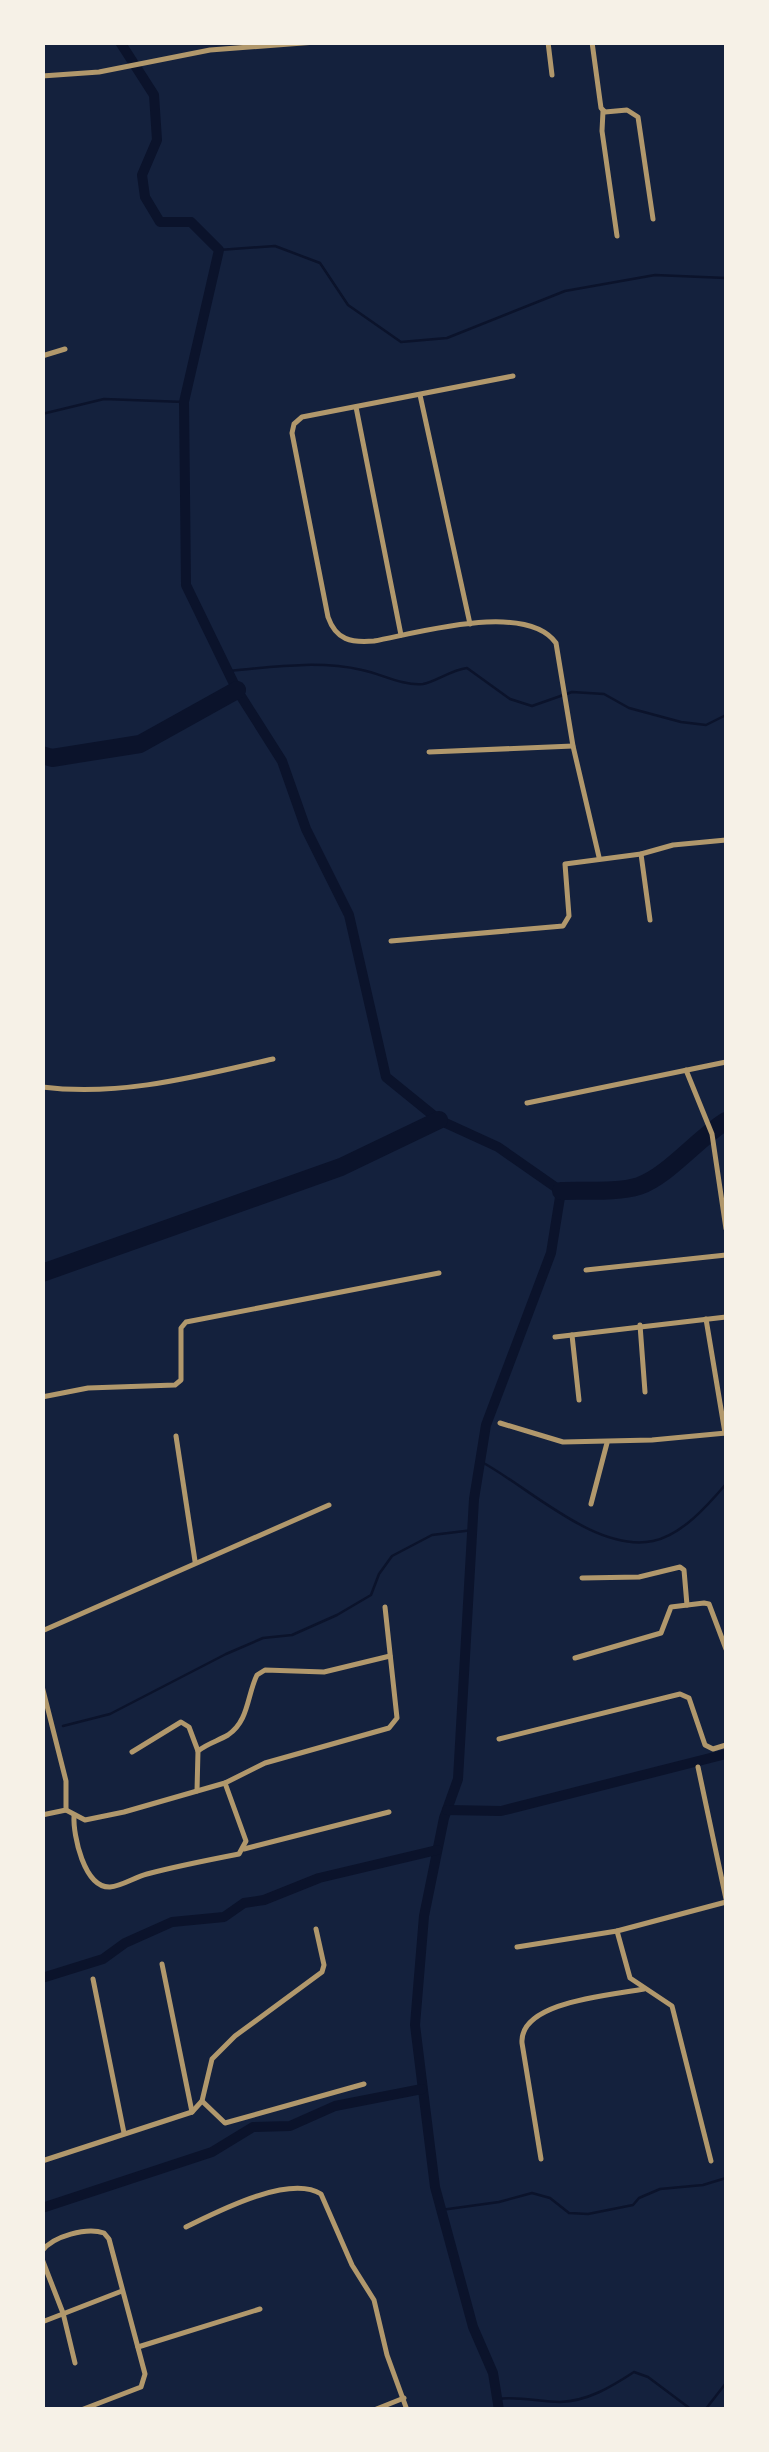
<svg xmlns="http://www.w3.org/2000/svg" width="769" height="2452" font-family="'Work Sans',sans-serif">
  <rect width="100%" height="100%" fill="#14213d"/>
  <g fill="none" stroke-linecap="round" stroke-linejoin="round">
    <g stroke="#0b132b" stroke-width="2.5">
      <path d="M219,250l56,-4 45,17 28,42 53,37 46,-4 118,-47 90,-16 71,3"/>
      <path d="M42,414l62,-15 80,3"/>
      <path d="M228,671c44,-4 90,-11 134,-1 20,4 40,16 61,14 12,-2 28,-14 44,-16l43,31 22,7 40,-14 32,2 25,14 52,14 25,3 20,-10"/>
      <path d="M480,1461c49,26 116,92 173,80 29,-6 55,-36 73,-57"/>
      <path d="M63,1726l47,-12 116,-60 37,-16 29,-3 45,-20 34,-20 8,-21 13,-18 40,-21 41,-5"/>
      <path d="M441,2210l58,-8 33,-9 18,5 19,15 19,1 45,-9 6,-7 21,-9 43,-4 23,-7"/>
      <path d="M497,2399c22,-3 42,3 63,3 28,-1 51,-15 74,-30l14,5 44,33"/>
      <path d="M705,2410l21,-27"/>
    </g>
    <g stroke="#0b132b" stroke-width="10">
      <path d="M120,42l34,53 3,45 -15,35 3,22 15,25h31l28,28 -35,152 2,183 51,105 45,71 24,68 43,86 37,162 53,43 59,27 63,44 -10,62 -65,172 -12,74 -16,280 -14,39 -20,98 -9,109 20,162 38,140 20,46 6,37"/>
      <path d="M447,1810l54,1 225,-57"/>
      <path d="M42,1978l61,-19 22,-16 47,-21 52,-5 20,-14 20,-3 55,-22 118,-28"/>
      <path d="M42,2208l170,-56 41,-25 37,-1 45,-20 87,-17"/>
    </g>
    <g stroke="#0b132b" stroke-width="18">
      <path d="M42,755l10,3 88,-14 97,-54"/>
      <path d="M561,1191c24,-1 56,2 78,-5 29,-10 59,-48 87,-65"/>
      <path d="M42,1273l299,-106 98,-47"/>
    </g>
    <g stroke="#b1986c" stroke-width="5">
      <path d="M548,42l4,33"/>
      <path d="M592,42l9,66 4,4 22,-2 11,7 15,102"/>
      <path d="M42,76l57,-4 111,-22 106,-8"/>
      <path d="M603,111l-1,20 15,105"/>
      <path d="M42,356l23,-7"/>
      <path d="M513,376l-211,41 -8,7 -2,9 36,184c8,23 23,26 46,24 44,-8 152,-40 182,2l17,103 26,111"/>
      <path d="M420,395l50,229"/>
      <path d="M356,407l45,228"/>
      <path d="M429,752l144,-6"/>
      <path d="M641,854l9,66"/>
      <path d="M391,941l172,-15 6,-10 -4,-52 76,-10 32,-9 53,-5"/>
      <path d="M686,1070l26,64 14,95"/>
      <path d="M42,1087c79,10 156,-11 231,-28"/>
      <path d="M527,1103l199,-41"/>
      <path d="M586,1270l140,-15"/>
      <path d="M706,1319l19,114"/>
      <path d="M640,1325l5,67"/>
      <path d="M572,1335l7,65"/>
      <path d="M555,1337l171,-20"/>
      <path d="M42,1397l46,-9 87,-3 6,-5v-52l5,-6 253,-49"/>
      <path d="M500,1423l63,19 89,-2 74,-7"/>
      <path d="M176,1436l19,125"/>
      <path d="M591,1504l16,-61"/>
      <path d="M582,1578l57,-1 41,-10 4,3 3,35"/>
      <path d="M42,1631l287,-126"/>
      <path d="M575,1658l86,-25 10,-26 33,-4 5,1 17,45"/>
      <path d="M42,1686l24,95v29l-24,5"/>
      <path d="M499,1739l181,-45 9,4 16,47 8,4 13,-4"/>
      <path d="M132,1752l49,-30 8,5 9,24"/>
      <path d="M698,1767l28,132"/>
      <path d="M197,1791l1,-40c10,-8 20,-10 30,-16 21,-14 19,-40 29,-60l8,-5 59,2 66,-16"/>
      <path d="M66,1810l19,10 39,-8 101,-29 40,-20 124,-35 8,-10 -12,-111"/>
      <path d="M74,1816c-1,19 10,72 36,71 12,-1 25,-10 37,-13 30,-8 61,-14 92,-20l7,-13 -21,-58"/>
      <path d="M244,1849l145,-37"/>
      <path d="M617,1931l13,47 42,28 39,155"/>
      <path d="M517,1947l100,-16 109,-29"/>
      <path d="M93,1979l31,154"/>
      <path d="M202,2101l23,22 139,-39"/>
      <path d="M192,2112l10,-11 10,-42 23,-23 87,-64 2,-7 -8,-36"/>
      <path d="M541,2159l-19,-116c-3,-42 92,-48 122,-54"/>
      <path d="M42,2161l150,-49 -30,-148"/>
      <path d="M186,2227c31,-15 103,-53 135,-33l31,71 22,35 13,55 20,55"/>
      <path d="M42,2251c11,-15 45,-24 62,-18l5,6 36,135 -4,13 -60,23"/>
      <path d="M42,2259l21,54 12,50"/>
      <path d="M42,2322l80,-31"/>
      <path d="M138,2347l122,-38"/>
      <path d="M374,2410l30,-12"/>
    </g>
  </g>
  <rect width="769" height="2452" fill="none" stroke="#f6f1e7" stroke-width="90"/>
</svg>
